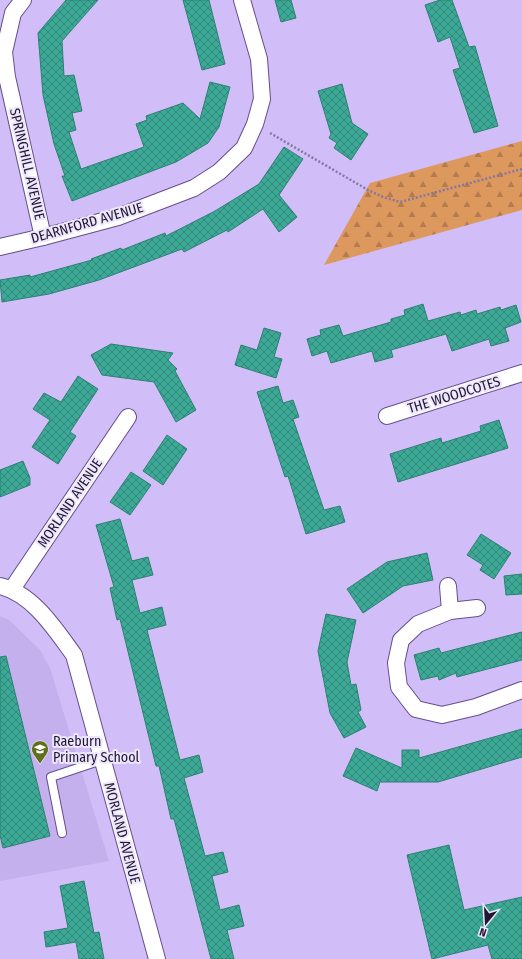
<svg xmlns="http://www.w3.org/2000/svg" width="522" height="959" font-family="'Fira Sans Condensed',sans-serif">
  <defs>
    <pattern id="forest-firs" width="22" height="20" patternUnits="userSpaceOnUse"><rect width="22" height="20" fill="#dd985e"/><path d="M5 1l3.5 6h-7zM16 11l3.5 6h-7z" fill="#b37b4e"/></pattern>
    <pattern id="building-cross-hatch" width="8" height="8" patternUnits="userSpaceOnUse"><rect width="8" height="8" fill="#3ca896"/><path d="M0 0l8 8M0 8l8-8" fill="none" stroke="#32887b"/></pattern>
  </defs>
  <rect width="100%" height="100%" fill="#d1bef8"/>
  <path fill="#c4b0ec" d="M0,616l9,4 31,30 10,18 59,193 -109,20z"/>
  <path fill="url(#forest-firs)" d="M522,141v69l-198,55 46,-82z"/>
  <g fill="url(#building-cross-hatch)" stroke="#2f8072">
    <path d="M66,0h32l-36,41 2,35 10,-1 8,36 -10,2 4,17 -7,2 12,37 63,-22 -8,-23 11,-4 -1,-4 37,-13 17,16 10,-37 20,5 -11,40 -11,16 -32,19 -104,39 -10,-25h3l-11,-32 -11,-49 -5,-62z"/>
    <path d="M183,0h26l16,64 -23,6z"/>
    <path d="M275,0h16l5,18 -15,4z"/>
    <path d="M440,0h12l17,47 6,-1 23,80 -24,7 -21,-63 7,-2 -10,-31 -12,5 -13,-37z"/>
    <path d="M342,84l10,39 16,11 -17,26 -17,-12 3,-5 -8,-5 2,-4 -13,-43z"/>
    <path d="M284,147l19,12 -24,36 18,22 -18,15 -16,-23 -35,23 -1,-2 -43,22 -2,-3 -83,31 -50,14 -47,8 -2,-22 30,-5v2l62,-17 -1,-1 30,-11 1,2 43,-17 1,3 49,-25 44,-27z"/>
    <path d="M423,304l5,17 32,-9 1,3 15,-5 1,4 23,-7 1,3 15,-5 5,17 -16,6 4,13 -18,5 -2,-7 -37,12 -6,-17 -55,16 2,7 -18,5 -3,-11 -41,12 -4,-12 -15,5 -5,-17 14,-4 -1,-5 19,-5 4,11 48,-14v-3l14,-4 -1,-5z"/>
    <path d="M264,328l17,5 -7,24 8,2 -6,19 -41,-13 6,-20 16,5z"/>
    <path d="M111,344l62,9 -5,7 9,9 -2,2 21,39 -20,12 -22,-40 -52,-7 -11,-20z"/>
    <path d="M78,376l20,13 -28,43 6,4 -18,28 -26,-17 18,-27 -17,-11 11,-16 17,9z"/>
    <path d="M278,386l5,17 10,-3 6,17 -6,2 31,91 16,-4 5,16 -39,12 -18,-58 -3,1 -28,-85z"/>
    <path d="M499,420l9,28 -110,34 -8,-28 51,-16 1,5 39,-12 -1,-5z"/>
    <path d="M167,435l20,14 -24,36 -20,-14z"/>
    <path d="M23,461l7,17v7l-30,12v-27z"/>
    <path d="M131,472l20,13 -21,30 -20,-13z"/>
    <path d="M120,519l12,42 16,-4 5,18 -21,5 8,33 22,-6 4,18 -19,5 33,130 19,-5 4,17 -19,6 21,78 18,-4 5,20 -16,4 8,34 19,-5 5,21 -17,4 7,29h-23l-37,-140h-3l-12,-53h-3l-36,-147 -3,1 -7,-32 4,-1 -18,-62z"/>
    <path d="M481,534l30,19 -17,26 -14,-9 3,-5 -16,-10z"/>
    <path d="M427,553l6,27 -30,6 -40,27 -16,-24 40,-27z"/>
    <path d="M522,574v20l-16,1 -2,-19z"/>
    <path d="M326,614l30,6 -9,42 4,23 5,-1 5,26 -3,2 8,15 -22,11 -14,-25 -12,-62z"/>
    <path d="M522,632v28l-65,17 -1,-4 -17,7 -1,-4 -17,4 -7,-25 25,-7 2,5z"/>
    <path d="M6,656l44,180 -47,12 -3,-13v-178z"/>
    <path d="M522,729v28l-84,25h-58l-3,9 -34,-15 13,-28 46,20v-18h17v8z"/>
    <path d="M449,845l15,65 58,-13v62h-30l-4,-14 -56,14 -25,-104z"/>
    <path d="M84,881l10,52 5,-1 5,27h-25l-3,-17 -30,5 -2,-15 24,-4 -8,-42z"/>
  </g>
  <g fill="none" stroke-linecap="round" stroke-linejoin="round">
    <g stroke="#654e8d" stroke-width="10">
      <path id="service" d="M62,833l-11,-56 51,-17"/>
    </g>
    <g stroke="#654e8d" stroke-width="18">
      <g id="minor">
        <path d="M23,0l-10,13 -9,39 3,25 36,160"/>
        <path d="M0,247l43,-10 75,-20 76,-29 25,-16 25,-24 11,-24 7,-25 -3,-40 -17,-59"/>
        <path d="M387,416l135,-43"/>
        <path d="M0,586c33,8 55,43 74,69l83,304"/>
        <path d="M448,586l2,25"/>
        <path d="M12,589l116,-172"/>
        <path d="M477,608l-27,3 -32,13 -17,16 -5,23 3,24 17,22 26,6 34,-8 46,-17"/>
      </g>
    </g>
    <path stroke="#8576a2" stroke-width="2.5" stroke-dasharray="2 2" stroke-linecap="butt" d="M270,133l98,57 15,7 17,5 122,-33"/>
    <use href="#service" stroke="#fff" stroke-width="8"/>
    <use href="#minor" stroke="#fff" stroke-width="16"/>
  </g>
  <defs>
    <g id="school-pin" transform="scale(0.9)"><path d="M0 17L-7.5 6A9.5 9.5 0 1 1 7.5 6Z" fill="#606f1b" stroke="#ede6fc"/><path d="M0-5L7-2L0 1L-7-2ZM-4 1L0 2.5L4 1V4Q0 6-4 4Z" fill="#fff"/></g>
  </defs>
  <g fill-rule="evenodd">
    <use href="#school-pin" x="40" y="749"/>
  </g>
  <g text-anchor="middle" dominant-baseline="central" stroke-width="4" stroke-linejoin="round" paint-order="stroke">
    <g font-size="14" fill="#201731" stroke="#ede6fc">
      <text transform="translate(27 164) rotate(77)">SPRINGHILL AVENUE</text>
      <text transform="translate(87 223) rotate(-16)">DEARNFORD AVENUE</text>
      <text transform="translate(454 395) rotate(-17)">THE WOODCOTES</text>
      <text transform="translate(70 503) rotate(-56)">MORLAND AVENUE</text>
      <text transform="translate(122 833) rotate(75)">MORLAND AVENUE</text>
    </g>
    <g font-size="14" fill="#201731" stroke="#ede6fc" text-anchor="start">
      <text x="53" y="741">Raeburn<tspan x="53" dy="16">Primary School</tspan></text>
    </g>
  </g>
  <g transform="translate(486 923) rotate(198)" stroke="#ede6fc" stroke-width="3" paint-order="stroke">
  <path d="M0-3L7 15L0 10L-7 15Z" fill="#201731"/>
  <text y="-6" font-size="11" font-weight="bold" text-anchor="middle" fill="#201731">N</text>
  </g>
</svg>
